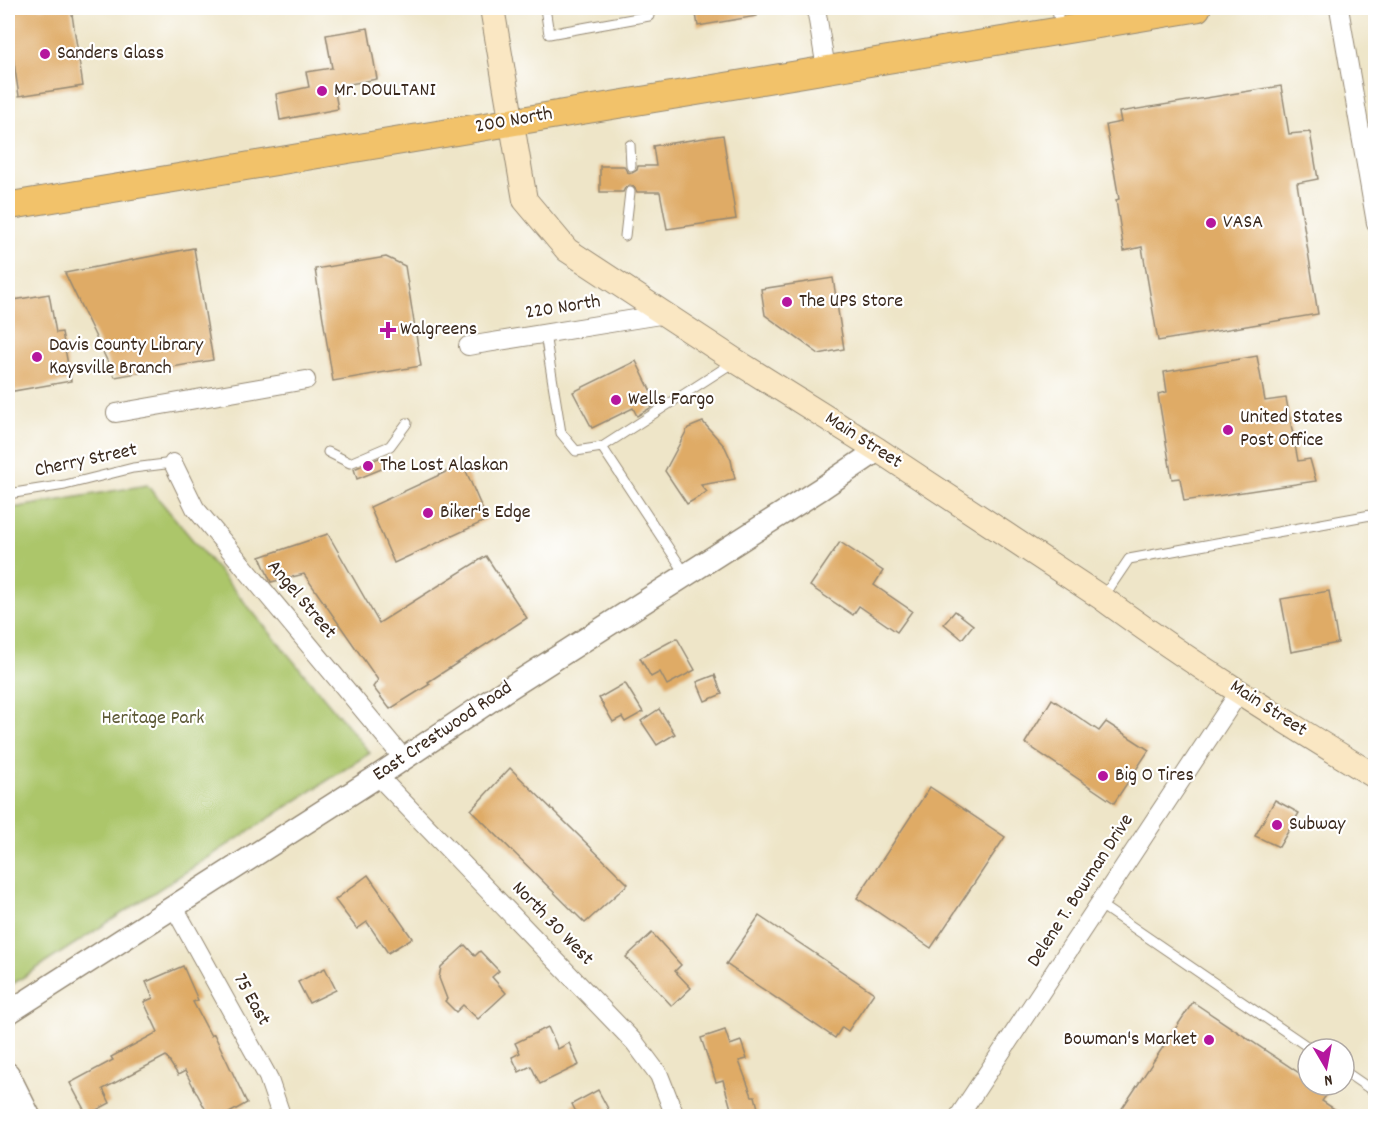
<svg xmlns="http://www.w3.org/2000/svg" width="1383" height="1124" font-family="Dekko,sans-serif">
  <rect width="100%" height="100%" fill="#fff"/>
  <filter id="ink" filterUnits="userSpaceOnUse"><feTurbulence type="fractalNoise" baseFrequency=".0167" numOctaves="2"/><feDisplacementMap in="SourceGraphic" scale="12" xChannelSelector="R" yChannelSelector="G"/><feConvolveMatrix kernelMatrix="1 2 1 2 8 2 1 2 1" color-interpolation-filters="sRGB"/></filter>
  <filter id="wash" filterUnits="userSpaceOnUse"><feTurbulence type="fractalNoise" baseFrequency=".008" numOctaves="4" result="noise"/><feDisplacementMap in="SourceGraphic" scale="24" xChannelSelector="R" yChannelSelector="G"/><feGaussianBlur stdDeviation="1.35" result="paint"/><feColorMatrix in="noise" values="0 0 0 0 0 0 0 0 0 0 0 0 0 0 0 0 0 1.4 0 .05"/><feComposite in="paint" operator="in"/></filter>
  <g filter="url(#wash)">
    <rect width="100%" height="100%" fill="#eee5c8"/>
    <path fill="#acc66b" stroke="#747844" stroke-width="1.5" d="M147,485l223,268 -362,234v-478z"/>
    <g id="blocks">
      <g fill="#dfab66">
        <path d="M8,8h63l12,78 -64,10 -11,-73z"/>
        <path d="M695,8h61l1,8 -59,10z"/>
        <path d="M368,28l9,51 -43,8 4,22 -58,11 -4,-26 33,-7 -3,-15 26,-4 -6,-33z"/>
        <path d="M1281,86l8,48 21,-2 8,47 -21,4 21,131 -160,27 -16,-94 -18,4 -8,-51 3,-1 -13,-74 15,-3 -2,-10z"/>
        <path d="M723,135l13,84 -69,10 -7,-37h-23l-3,-5 -4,-2 -5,3 -2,4h-23v-26h24l3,6 5,1 5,-3 1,-4h18l-3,-20z"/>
        <path d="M194,248l19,112 -98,17 -50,-104z"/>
        <path d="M386,257l19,9 16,100 -88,15 -18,-112z"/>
        <path d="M833,278l11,71 -25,5 -54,-39 -4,-26z"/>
        <path d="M49,294l7,39 6,-1 9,49 -63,11v-91z"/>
        <path d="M1257,356l8,45 21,-3 12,63 12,-2 6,22 -132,20 -4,-23 -8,1 -14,-85 9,-2 -3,-20z"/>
        <path d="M636,361l21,43 -20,12 -4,-8 -41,20 -19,-36z"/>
        <path d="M703,422l22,25 6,13 4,19 -34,6 6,7 -20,12 -22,-33 23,-43z"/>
        <path d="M381,457l3,11 -27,11 -3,-10z"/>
        <path d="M463,464l24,56 -93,43 -24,-56z"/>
        <path d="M328,534l51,89 107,-67 41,62 -99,64 2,2 -40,25 -17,-22 5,-7 -74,-106 -33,8 -11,-25z"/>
        <path d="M840,542l43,29 -9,14 38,26 -15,21 -38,-26 -6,9 -43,-29z"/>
        <path d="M1329,591l9,52 -47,9 -10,-53z"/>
        <path d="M955,611l18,14 -11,14 -18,-15z"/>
        <path d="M677,638l18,32 -28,15 -7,-13 -9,5 -11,-19z"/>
        <path d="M715,675l7,19 -17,7 -8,-19z"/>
        <path d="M625,683l18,29 -18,10 -3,-5 -9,5 -14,-24z"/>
        <path d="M1052,699l47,32 7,-9 43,28 -35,53 -89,-60z"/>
        <path d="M659,709l16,25 -18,11 -16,-24z"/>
        <path d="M510,768l118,116 -43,39 -114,-113z"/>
        <path d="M930,787l75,50 -74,111 -74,-50z"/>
        <path d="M1275,800l24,13 -20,34 -24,-11z"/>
        <path d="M368,875l44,63 -24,15 -21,-31 -10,7 -22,-29z"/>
        <path d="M759,916l115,77 -26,38 -6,-4 -7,11 -109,-74z"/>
        <path d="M652,933l29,32 -6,6 16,17 -19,18 -46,-49z"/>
        <path d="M465,945l10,11 5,-5 19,20 -7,6 14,16 -28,26 -15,-14 -7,7 -11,-11 2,-2 -8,-21 2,-11z"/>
        <path d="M183,966l15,34 -5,2 18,34 3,-2 33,69 -23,13h-15l-24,-45 -7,4 -12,-19 -63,33 7,14 -23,12 -17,-32 43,-23 -2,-3 47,-25 -14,-30 9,-4 -7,-16z"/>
        <path d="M325,968l11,22 -27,13 -11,-21z"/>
        <path d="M1193,1002l115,77v6h9l11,8 -6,8 23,15h-228z"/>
        <path d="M548,1027l10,22 11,-6 10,22 -39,19 -9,-18 -12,6 -7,-15 8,-4 -5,-10z"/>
        <path d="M725,1030l5,15 11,-4 6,18 -8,2 13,35h3l5,20h-27l-10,-36 -7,2 -15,-44z"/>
        <path d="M598,1090l14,26h-34l-6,-12z"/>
      </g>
    </g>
  </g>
  <g filter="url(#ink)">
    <use href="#blocks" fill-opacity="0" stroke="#948873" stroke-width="1.5"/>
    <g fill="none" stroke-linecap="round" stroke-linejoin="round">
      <g stroke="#948873" stroke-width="11">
        <g id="service">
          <path d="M545,8l4,26 100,-18"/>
          <path d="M1056,8l5,19"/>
          <path d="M630,145l1,21"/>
          <path d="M625,236l5,-44"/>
          <path d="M545,334l16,99 15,18 26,-4 83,126"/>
          <path d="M602,447l132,-85"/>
          <path d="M328,452l22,11 40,-17 17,-23"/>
          <path d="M8,494l57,-9 68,-17 40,-5"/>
          <path d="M1104,596l25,-37 247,-45"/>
          <path d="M1099,904l212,145"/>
          <path d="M1344,1071l32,22"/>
        </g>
      </g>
      <g stroke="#948873" stroke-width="20">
        <g id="minor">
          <path d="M816,8l10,61"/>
          <path d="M1339,8l37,215"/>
          <path d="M468,346l198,-32"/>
          <path d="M116,413l190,-33"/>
          <path d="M173,463l22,45 209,251"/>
          <path d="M378,776l257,267 24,32 16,41"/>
          <path d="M174,907l94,170 12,35 -4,4"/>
          <path d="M959,1116l281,-425"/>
        </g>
      </g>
      <g stroke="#948873" stroke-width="25">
        <g id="tertiary">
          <path d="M8,1013l370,-237 125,-84 319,-204 56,-38"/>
          <path d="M8,1074l21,42"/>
        </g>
      </g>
      <g stroke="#948873" stroke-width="26">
        <path id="secondary" d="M492,8l33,192 42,50 169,111 142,89 224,148c87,64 182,123 274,179"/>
      </g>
      <g stroke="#948873" stroke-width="29">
        <path id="primary" d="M8,206l1189,-198"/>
      </g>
      <use href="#service" stroke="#fff" stroke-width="9"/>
      <use href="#minor" stroke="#fff" stroke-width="18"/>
      <use href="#tertiary" stroke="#fff" stroke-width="22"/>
      <use href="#secondary" stroke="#fae7c3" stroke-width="24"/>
      <use href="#primary" stroke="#f2c26a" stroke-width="27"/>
    </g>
  </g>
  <g fill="#b5179e" stroke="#fff" stroke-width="2">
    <circle cx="45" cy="54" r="6"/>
    <circle cx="322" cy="91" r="6"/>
    <circle cx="1211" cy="223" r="6"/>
    <circle cx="787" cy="302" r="6"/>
    <path d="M385 321h6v6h6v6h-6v6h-6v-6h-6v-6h6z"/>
    <circle cx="37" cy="357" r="6"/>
    <circle cx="616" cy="400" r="6"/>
    <circle cx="1228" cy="430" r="6"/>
    <circle cx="368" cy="466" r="6"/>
    <circle cx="428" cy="513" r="6"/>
    <circle cx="1103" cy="776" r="6"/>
    <circle cx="1277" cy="825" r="6"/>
    <circle cx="1209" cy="1040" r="6"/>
  </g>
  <g text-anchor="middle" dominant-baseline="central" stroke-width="4.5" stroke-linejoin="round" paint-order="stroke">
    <g font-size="20" fill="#3b2a1e" stroke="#fff" text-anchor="start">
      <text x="57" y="54">Sanders Glass</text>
      <text x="334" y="91">Mr. DOULTANI</text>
      <text x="1223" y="223">VASA</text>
      <text x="799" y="302">The UPS Store</text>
      <text x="400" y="330">Walgreens</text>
      <text x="49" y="346">Davis County Library<tspan x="49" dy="23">Kaysville Branch</tspan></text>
      <text x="628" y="400">Wells Fargo</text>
      <text x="1240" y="418">United States<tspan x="1240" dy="23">Post Office</tspan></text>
      <text x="380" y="466">The Lost Alaskan</text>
      <text x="440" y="513">Biker's Edge</text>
      <text x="1115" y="776">Big O Tires</text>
      <text x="1289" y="825">Subway</text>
      <text x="1197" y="1040" text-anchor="end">Bowman's Market</text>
    </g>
    <g font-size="20" fill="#3b2a1e" stroke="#fff">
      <text transform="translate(514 121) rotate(-10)">200 North</text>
      <text transform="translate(563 308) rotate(-9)">220 North</text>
      <text transform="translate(863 441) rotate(33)">Main Street</text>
      <text transform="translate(86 461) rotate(-12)">Cherry Street</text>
      <text transform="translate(301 600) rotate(50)">Angel Street</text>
      <text transform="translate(1268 709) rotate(33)">Main Street</text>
      <text transform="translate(443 732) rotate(-34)">East Crestwood Road</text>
      <text transform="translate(1081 891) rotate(-57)">Delene T. Bowman Drive</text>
      <text transform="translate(552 924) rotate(46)">North 30 West</text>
      <text transform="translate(251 1000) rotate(61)">75 East</text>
    </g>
    <g font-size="20" fill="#5d5935" stroke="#fff">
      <text x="153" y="719">Heritage Park</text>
    </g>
  </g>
  <rect width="1383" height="1124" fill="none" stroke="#fff" stroke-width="30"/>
  <g transform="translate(1326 1067) rotate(170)"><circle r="28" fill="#ffffff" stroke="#b1aaa5" stroke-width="1.5"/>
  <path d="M0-4.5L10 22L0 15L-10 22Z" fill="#b5179e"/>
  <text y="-9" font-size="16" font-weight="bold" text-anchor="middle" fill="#3b2a1e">N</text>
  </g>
</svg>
